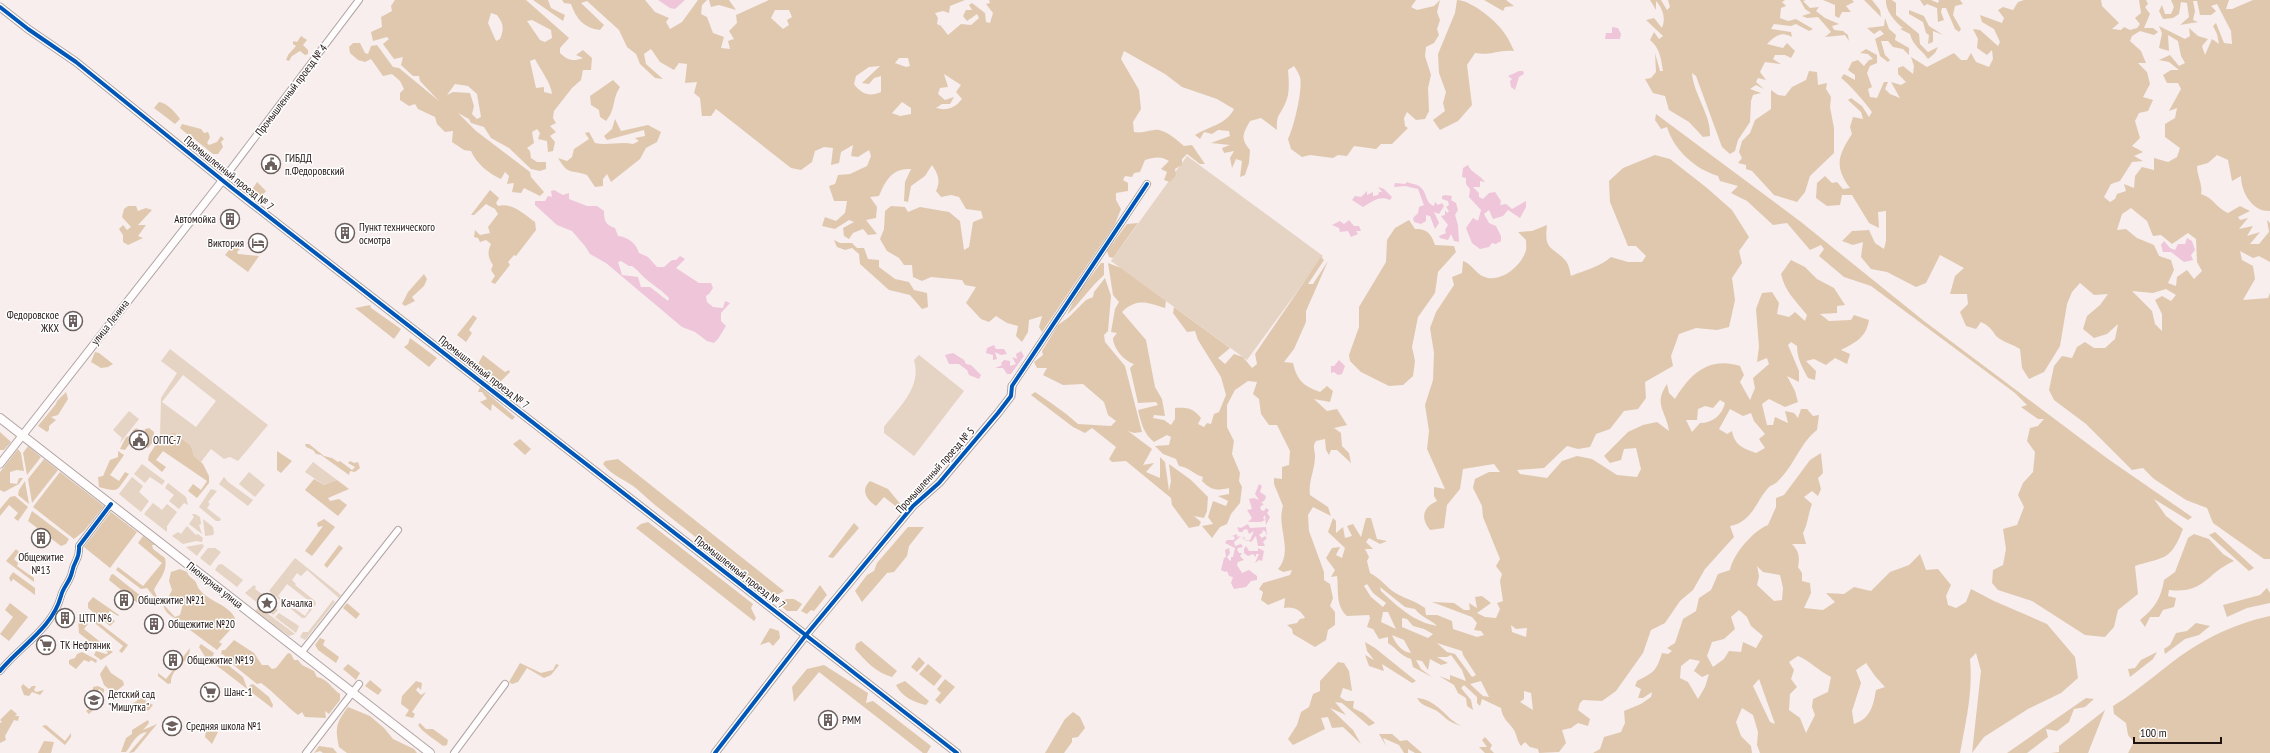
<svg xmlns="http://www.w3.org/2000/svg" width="2270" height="753" font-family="'PT Sans Narrow',sans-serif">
  <rect width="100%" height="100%" fill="#f7eeed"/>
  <g fill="#e5d3c3" fill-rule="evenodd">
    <path d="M1187,156l136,100 -76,104 -136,-99z"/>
    <path d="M170,349l98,76 -30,36 -8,-4 -6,2 -13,-10 -10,13 -7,-6 -3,-10 -17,-14 -14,6 1,-40 16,-25 -16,-12zM183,375l33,26 -20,26 -34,-25z"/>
    <path d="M919,355l45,36 -50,65 -30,-23v-6c16,-21 38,-40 30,-67z"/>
    <path d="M129,411l10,8 -19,24 2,-5 -9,-8z"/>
    <path d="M313,462l24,18 -13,5 -19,-13z"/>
    <path d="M142,464l23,17 -3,4 -12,-8 -5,6 -11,-9z"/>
    <path d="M249,472l16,13 -10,12 -16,-13z"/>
    <path d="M132,477l11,9 -4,6 10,9 -8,11 -22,-18z"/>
    <path d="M224,477l4,5 25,18 -5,6 -29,-22z"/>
    <path d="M168,483l18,14 2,8 -4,-2 -5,6 -10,-8 5,-6 -9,-7z"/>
    <path d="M211,489l6,2 -9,11 2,2 -3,4 14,11 -1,2h-4l-17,-14z"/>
    <path d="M153,503l9,7 5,-6 10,8 -10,14v6l-23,-18z"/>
    <path d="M192,514h3l5,3 1,7 -2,1 3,9 -13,-10 5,-7z"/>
    <path d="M203,519l10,8 1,6 -1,2 -8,1z"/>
    <path d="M187,526l9,9 2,-1 5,4 -1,4 -6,-1 -13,3 -11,-8 6,-4 3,2z"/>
    <path d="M202,544l2,2 -7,10 -11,-9z"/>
    <path d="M208,548h7l6,4 -11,14 -10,-8z"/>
    <path d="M295,558l46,37 -2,3 -32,-28 -6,6 -4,-3 -5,7 4,4 -1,1 20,16 1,3 -11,14h-3l-33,-27zM287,584l26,20 -8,12 -11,-8 -1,1 -15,-13z"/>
    <path d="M222,564l21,16 -6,7 -22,-17 3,-5z"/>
    <path d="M254,585l2,2 -1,2 10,7 2,-2 10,7 -3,6 4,3 -5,5 -28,-22z"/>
    <path d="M333,600l2,2 -30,38 -5,-3 3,-5h5z"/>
    <path d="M259,607l36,27 -6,2 -34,-25z"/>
    <path d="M279,613l20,13 -3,7 -21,-16z"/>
  </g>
  <g fill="#e0c8af" fill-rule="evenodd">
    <path d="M395,0h131l43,38 -9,10v5c7,7 13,9 23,5l-7,-3 7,-5 9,8 -1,12h-8l-2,10 -9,8 -18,23 -1,7 3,5 -6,3 6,6 -6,4 5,6 -2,9 -5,1 -1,-11 -9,-2 2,-6 -3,-4 -5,3 2,11 -7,5 3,3 1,7 6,4h9v7l-6,2 -9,-2 -22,-21 -18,-10 -7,-11 -13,-4 -2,-4 -11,-6 18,18 54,41 1,5 13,15 -4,4 -16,-8 -3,5 -9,-1 2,-9 -7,1 2,-8 -4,-4 -4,7c-12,-5 -25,-16 -30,-28l-7,-1 -12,-8 1,-11 -8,1 -8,-8 -2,-7 -17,-8 -3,-5 -6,2 -9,-6v-7l4,-4 -4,-8 -8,-7 -9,2 -12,-17 -6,3 -7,-2 -8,-7 -1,-6 4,-4h7l5,10 3,1 3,-8 6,-1 16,22 6,1 40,33 -19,-20 -1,-5h-6l-12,-11 2,-8 -9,2 -11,-15 6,-5 -2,-2 -14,4 -2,-9 11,-5 -1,-10 11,-6 -1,-5zM491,13l6,2c7,9 7,14 3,24l-4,2 -8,-18zM532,20l19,10 1,8 -7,4 -5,-2 -13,-19zM535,59c5,10 16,24 17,35l-8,-2v-5l-8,1 -6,-27zM455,84l13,2 9,8 4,23 -4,2 -5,-5 2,-8 -4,-13 -17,-1 -6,3z"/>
    <path d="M533,0h15l3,8 14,7 -2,6z"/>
    <path d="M562,0h83l10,12 14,6 -3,4 4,7 12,-7 16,-22h9l-5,5 -1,9 6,3 6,16 11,4 -3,11 9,1 -2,-8 6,-2 -5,-8 8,-8 -1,-8 33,-15h196l-15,6 -1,7 -6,-2 -8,2 3,5 -1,6 4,2 7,9 13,-11 10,1 8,-7 -2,-4 -10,7 -4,-5 3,-6h6l-3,-5 3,-2 13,10 1,9 4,1 3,-10 -7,-9 4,-1 -1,-3h427l-5,7 6,3 17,-4 6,-6 -3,12 3,8 -3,9 2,6 -5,8 -8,4 -1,9 6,19 -3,13 1,23 -4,8 -9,1 -9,-8 -3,6 1,8 3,2 -16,16h-11l-5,5 -22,-3 -7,10 -9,-1 -5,3 -23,-3 -8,2 -11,-8 -3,-10c6,-12 15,-50 12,-62 -1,-3 -4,-8 -6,-11l-6,4c1,11 2,24 -3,34 -6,13 -9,11 -8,26l-16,-12 -11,3c-7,13 -10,17 0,29l-1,13 -4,12 -5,2 2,-16 -6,-2 -4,9 -2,-10 4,-7 -10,2 -2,-5 8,-3 -19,-2 19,-7 -1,-5 -11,-1 -6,4 -8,-2 -4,7 -5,-4c14,-9 31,-10 39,-26l-17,-10 -35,-12 -17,-13 -41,-23 -3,8 18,31 2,19 -8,13 1,10c10,2 17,-3 25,-2 9,2 18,10 25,16l8,-1 13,19h-5l-13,-10 -5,5v6l-7,4 1,6 -6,7 -6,-2 3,-8 -6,-3 8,-8c-8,-5 -15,-4 -24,-1l-5,12 -6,1 -2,4 -7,-1 -2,4 5,3v8l-12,2v7l5,9 -6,15 -73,108 -3,-5 3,-11 -13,4 -1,12 -6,10 -6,-6 2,-10 -11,-3 -11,-7 -7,6 -8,-3 -15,-16 10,-16 -11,-2 -3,-5 -31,-3 -9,4 -9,-4 -1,-12h-8l-5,-7 -12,-7 -7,-12 4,-10 1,-18 6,-5 14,1 3,5 12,-5 29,5 11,9 4,29 5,-3 4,-25 10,-4 -2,-7 -15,-2 -7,-12 -8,-2 -10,2 -5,-6c5,-10 2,-17 -4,-26l-7,11 -14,10 -3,16 -4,-1 1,-19 6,-13c-19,-1 -25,11 -32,27l-9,1 7,10 -1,11 -10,2 11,14 -9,1 -5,-6 -10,4 -4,6 -5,-3 -1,-8 11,-6 -5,-2 -14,9 -13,-3 3,-9 11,4 9,-8 2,-12h-13l-5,-15 6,-2 3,-9 12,-1 17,-8 4,-10 -2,-6 -11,7 -7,-1 2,-11 -12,7 -2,11 -8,2 2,-17 -9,-1 -9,4 -3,11 -11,8 -10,-2 -75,-59 -5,7h-9l-2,-18 -6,-5 3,-11 -12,1 2,-19 -8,-1 -5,7 -14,-8 -9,-13 -7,5 2,10 17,15 -8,-1 -15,-14 -4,-10 -9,-7 -8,-17 -32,-29 -6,2 23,22 -4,5c-16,-2 -24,-11 -29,-26l-7,-1zM775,10h14l3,7 -5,3 2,5 -6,4 -12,-11zM908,58l2,8 -4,1 -11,-4 4,-5zM880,66l-18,17 7,1 5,-6 7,-2v16c-11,5 -20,2 -27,-8l2,-8 13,-9zM944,74l17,11 -5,7 6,7c-7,9 -15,12 -26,9l6,-4h8l4,-7 -9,3 -7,-6 2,-6 8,-1zM902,102l9,6v6l-11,2 -8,-3z"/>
    <path d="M709,0h20l7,10 -17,-5 -8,2z"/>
    <path d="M1457,0c14,0 41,22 48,34 4,5 6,11 9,17 -15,-2 -24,5 -39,2l-8,12 5,40 -14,16 -18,9 -7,-10 12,-9 -2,-8 3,-11 -7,-19 -1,-19 17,-41z"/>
    <path d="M1484,0h22l8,6 -9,1 -2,4z"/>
    <path d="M1650,0h11l6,10 3,-3 -2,-7h117l-3,2 4,4 -5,2 -1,10 8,3 8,-2 17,10 -4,2 -13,-7 -5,2 -17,-2 -3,5 20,3 1,5c-11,-6 -17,-1 -25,7l16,4 4,-5 8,8 -4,7 -6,-3h-10l-2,4 8,5 -16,-2 -5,10 6,8 -8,-2 -2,4 8,7 -8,-4 -6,4 11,4 -8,2 -2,6 -1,21 -12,18 -3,11 -5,3 -8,-7 -26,-71 -4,-3c2,23 19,41 18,63l-7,1 -14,-15 -20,-12 -4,-14 -12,-3 -8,-14 6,-1 5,-6 -1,-19 5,18h3c-2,-12 -3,-23 -13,-31l4,-8 5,7 4,-3 -17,-16 8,-2 8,10c4,-10 1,-19 -6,-27v9z"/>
    <path d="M1800,0h6l-3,1 7,7 9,-1 -3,4 9,7 14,6 -7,2 2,4 9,1 5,4 1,6 -4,-6 -20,2 6,-5 -13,-15 -11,1 -5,-2 9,-3 -6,-4z"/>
    <path d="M1823,0h29l2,2 -8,4 5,6h-9l-3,6 -4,-2v-11z"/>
    <path d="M1864,0h8l8,10 1,7z"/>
    <path d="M1886,0h6l4,3v12l23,19 1,10 8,8 10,-5 -3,6 -7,6c-6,-9 -15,-13 -18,-25l-10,-5 3,-1c-8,-6 -18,-18 -17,-28z"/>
    <path d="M1920,0h11l7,3 1,-3h21l3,4 -8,2 -2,9 8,14 -2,3 -4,-3 -9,-21h-4l-1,4 3,8 -6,2 -1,-14 -10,-4 -3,2z"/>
    <path d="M2024,0h77l1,6 17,17 -7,6 9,1 3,-3 6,3 7,-2 3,-4 -5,-6 6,-5 -2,-13h7l2,4 -3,3 5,7 -6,14h9l5,4 -4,3 -14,-4 -8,5 -2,5 11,10 5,12h-8l9,9 3,12 -7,13 10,3 -5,11 -9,2 -4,8 5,17 -8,8 11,6 -9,4 9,5 -11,1 -12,19 -9,3 -7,13 6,5 5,-3 2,-5 9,-3 -2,-7 10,4 1,-12 7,-9 12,3v-12l14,4 9,-5 3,-9 -15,-11v-13l10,-6 2,-10 -8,3 12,-22 -3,-6h-11l-4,-8 8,-5h8l-10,-8 -10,-2 11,-5 9,11 6,-3 -4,-7 -3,-15 -10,-6 1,16 -10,-3 3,-15 -3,-7 26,13 5,-3 -1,-8 9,8 10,3 -6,7 3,9 7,-16 7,5 -2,-10 -4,-8 3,-3 8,20 8,1 -1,-13 -14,-27 -6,2 5,5 -5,4h-11l-3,-14h-4l2,10 -2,9 5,2 -18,3 9,-8 -2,-14 -6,-1 -2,12 -6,4 -10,1 -4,-8 3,-6 3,9h6l3,-7 -3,-7h58l-3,9h6l21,-9h17v211c-18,1 -29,-19 -29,-35l-9,5 -4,-21 -11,-5 -9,8 -11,3c0,10 6,19 4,28 14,5 13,12 27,19l12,-7 10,5 -12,6 2,3 8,-2 -9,11 14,-3 -6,10 13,-4 -10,12h9l10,-12 -2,-12 3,3v39l-11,-6 -6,2 -13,-7 2,9 11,6 2,13 -12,21 25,-2 2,-5v266h-6l-51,-36 -6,-15 -21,-8 -32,-21 -11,-11 -11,2 -46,-46 -32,-24 -5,-10 5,-24 8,-10 10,2 5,-11 8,-5 9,6h11l10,-9 3,-15 -11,10 -13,4 -11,-9 4,-13 13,-11 8,-11 -14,1 -14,-12 -8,9 -5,12 -7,42 -16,26 -15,7 -7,-11 -2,-19c-6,-4 -14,-6 -20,-10 -7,-4 -6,-11 -19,-17l-5,7 -10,-3 -6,-14 8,-8 -1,-10h-17l5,-18 9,-8 -24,-13 -14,28 -10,4 -29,-15 -16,-3 -10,-12 2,-15 -10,3 -11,-4 10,-10 17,-1 6,13 9,6 2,-8v-30l-8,1 1,16 -10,-5 -17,-28h-10l-2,10 -13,1 -11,-8 1,-15 8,-7 7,7 5,-1 6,7 7,-1c-16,-21 -12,-33 2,-54l-2,-7 3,-10 10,2 -2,-7 -13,-12 3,-2 11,8 7,11 3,-5c-7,-10 -22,-27 -31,-34l3,-4 11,6v-5l-7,-5 4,-8 6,-2 6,6 5,-6 4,-1 -5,-5 -8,-1 6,-4 11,6v8l-7,3 -3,7 5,14 -4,2 2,8 7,1 7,-16h4l-3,7 5,5 10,4 -9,-16 10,3 5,-3 -8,-8v-6l5,-2 10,8 1,-8 -3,-9 16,10 27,-14 7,7h6l4,-7 5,9 13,5 4,-8 -1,-9 -5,5 -10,-7 1,-9 -5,-10 7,1 18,16 2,-4 -6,-13 -12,-7 -2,-7 22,8 2,-5 -6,-8 5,-3 10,3 5,-8zM2131,208l16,13 6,15 8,-1 11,9 16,-11 8,6 1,23 5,9 -8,8 -7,-9 -10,7 -1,9 -8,-3 6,-13 -3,-10 -12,-4 -5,-11 -17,-7 -11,-9 -9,1 5,-16zM2166,289l10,6 -5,6 -9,-5 -7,4 7,14v17l-7,-7 -3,-13 -20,-20 21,2z"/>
    <path d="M1909,10l15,6 5,10 14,9 -10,-4v11l-5,2 1,-9 -3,-2 -3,-11 -14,-8z"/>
    <path d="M1885,18l4,11 7,6 -1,5 14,8v7l-6,-6 -10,-2 -5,-6h-7l4,14 5,5 -2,2 -8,-6 -5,-17 9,-5 -4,-4 -6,4 -7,-6 17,-2z"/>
    <path d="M301,36l6,4 -4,5 5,5v4l-3,1 -5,-4 -8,5 -3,5 -3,-1 2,-5 8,-9 -3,-2v-3l4,1z"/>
    <path d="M1809,71l8,1 1,13 9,-2 -1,6 5,8 -1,10 4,21v25l-24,23 -5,16 -8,10 -23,-7 -22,-24 -6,-2v-4l-8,-2 4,-5 -3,-6 3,-11 8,-8 5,-13 16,-11v-19l7,5 7,1 7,-9 14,-7z"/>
    <path d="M613,80l7,7c-8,12 -4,22 -14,34l-6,-4 -1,-7 -8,-5 -1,-9z"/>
    <path d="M159,102c8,1 16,10 21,17l-5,5 -21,-16z"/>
    <path d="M1656,114l145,108 123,99 184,138 84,58 -4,3 -34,-21 12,17 17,13c-13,33 -18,27 -48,37l3,28 -20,16 -4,17 -9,10 -20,-2 -53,-34 -34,-11 -6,-7 1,-13 10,-5 3,-16 -3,-20 14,-4 7,-18 -6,-12 5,-12 10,-11 2,-20 -8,-11 3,-13 8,-2 6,-7h-6l-17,-12 6,-2 -12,-12 -144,-107 -27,-9 -25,-21 5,-7 -3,-4 -11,5 -23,-27 -14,2 -26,-24 -16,-8 7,-7 -18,-5 -2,-5c-23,-7 -44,-26 -51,-49l-6,2 -6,-9z"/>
    <path d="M615,119l6,12 27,-6 13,7 -4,10 -11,6 -6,11 -29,23 -4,-8 -4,5v7l-8,1 -8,-12c-17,-6 -18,1 -29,-17l9,3 5,-4 2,-8 15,-10 -4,-6 4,-1 6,11c13,3 25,-2 38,1l6,-3 -4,-3 10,-2 -1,-6 -37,10 -3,-4 8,-7z"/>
    <path d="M182,124l19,5 3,4 4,-1 2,5 -3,6 2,2 8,-3 4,-6 3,3 -3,3 2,5 -5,7h-5l-21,-17 -1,-3h-4l-7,-6z"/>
    <path d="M1655,155l15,4 37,29 25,22 17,27 -10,14 3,12 -10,15 3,22 -6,27 -12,3 -21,-2 -17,6 -8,22 2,10 -28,16 1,16 -8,11 -14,2 -14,18 -14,5 -6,13 -12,2 -11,-3 -23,22 -27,2 3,4 27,4 15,-17 15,-5 15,3 25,16 20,2 4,-8 -5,-21 -12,1 -3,11 -11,3 -6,-7 24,-24 15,-7 14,-3 12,9c-3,-21 -16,-26 -2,-47l2,9 6,6c15,-25 34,-43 65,-33l4,9 -4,7 10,18 5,-12 -2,-10 16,-14 -2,-6 -10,4 2,-15 -3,-38 6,-16 10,-1 7,11 -2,11 12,3 6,-5 10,9 2,-6c-11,-14 -22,-23 -26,-41l10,-14 14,7 12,12 17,9 11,17 -8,1v7l-17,1 9,7 22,-1 3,-5 15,5c-3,18 -13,22 -28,30l9,4 -3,10 -12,-6 -9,7 -12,-6 -8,2 10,10 -1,9 -7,-2c-6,-11 -11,-20 -11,-32l-6,-4 -3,3 11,26v11l-12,-6 8,15 3,11 -13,5 -16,-8 -7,5 5,21h6l2,-8 13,6 -3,-12 9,2 4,5 3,-9h6l6,7 6,-1 -2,15c-17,13 -23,36 -39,51 -2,3 -7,4 -10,7 -13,15 -16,34 -38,38l4,11 -29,32 -12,21 -13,11 -15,22 -14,7 -8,23 -27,38 -14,10 -19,-1 -3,3 -2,7 12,9 -2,7 -10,-3 -7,5 -9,2 4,13 -7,9 -20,1 -1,-4 -8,-2 -5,-5 -4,4c-4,-5 -4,-11 -7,-16 -6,-9 -11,-10 -13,-22l-19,-9 -2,7 -3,-3v-6l-13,-12 -3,3 10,12 2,10 -6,-4 -1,-8 -8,-5 -4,-8 -15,-9 11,4v-5l16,6 -4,-11 -11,-15 -4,2h-10l11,6 -7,2 -11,-6 -2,11 -6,-9 -6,-1 5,9 11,8 -19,-10 -2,-8c-10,-3 -14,-10 -23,-16v-6l-9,2 -6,-10 -6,-2 3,-9 -1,-3 -22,1c-12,-11 -8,-26 -10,-40l-6,1 4,-7 -9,-12 6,-10 8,-1 -4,8 6,3 3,-10 -17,-16 5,-14 3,3v12l7,-6 2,11 7,-2 -5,-10 6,-2 8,13 5,-19h5l6,21 10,2 -7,3 -11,-6 -3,4 7,7h-8l4,8 -2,4 3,12c12,6 17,16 29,22 8,4 18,7 26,13l1,7h11l15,6 1,8 24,8 7,-2 -3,-4 -7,-1 3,-7 -5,-6 -40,-15 22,1 10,7h6l-1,-7 8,5 -2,-11 7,-1 9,7 -14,10 8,4 11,1 4,-9 -3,-6 6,-2 -3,-20 2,-7 -6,-8 4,-7 -17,-42 -1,-11 -9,-18 2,-9 14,-7h11l-6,-8 -31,5 -3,20 -13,16 -3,23 -14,2c-10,-12 -7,-23 7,-29l-3,-5v-9l11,2 -18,-40 2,-18 -4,-26 8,-25 1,-27 -4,-25 6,-16 18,-27 -2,-8 10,-4 1,-12c10,3 13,15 25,17 16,2 32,-12 37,-25 2,-3 1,-9 1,-13l-8,-8 14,-1 15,-6c-3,26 4,20 19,36 3,4 4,11 5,15 14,-6 29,-9 40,-19l17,5h14l4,-6 -10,-10h-8l-18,-44 -1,-21 14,-13zM1720,400l5,3c-3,12 -12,20 -25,20l-8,9 -6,-12h11l1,-11 7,-3 8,2zM1730,409l13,7 8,-3 3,8 11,13 -6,5 6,9 -9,5c-13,-5 -21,-7 -24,-22l-5,3 -8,-5zM1367,584l6,9 13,10 -3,4 -12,-10 -7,-11zM1380,587l25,20 10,2c6,8 15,10 22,17 -23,-4 -39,-19 -56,-35zM1383,612h5l8,17 -15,-7zM1402,618l5,1 6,7 11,3 9,5 -5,4 -26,-11zM1511,625l5,4 11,-1 -1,9 -14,-5zM1392,635l12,5 7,13c-9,-1 -16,-10 -19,-18zM1437,643l25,8 1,4 13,20 -4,2 -17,-23 -8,-2zM1481,681l8,16 -6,-1 -13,-12zM1524,691l7,2 2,17 -13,-8 4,-3z"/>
    <path d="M257,182l9,9 -5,6 -9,-7z"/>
    <path d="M490,190l9,8 -3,5 2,3c14,-4 26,8 37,16l1,8 -20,26 -2,-1 -6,7 2,3 -15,19 -4,-2 4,-6 -4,-6 2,-5c-5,-7 -6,-13 -2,-21l-5,-4 -6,2 -2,-4 -4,-1 1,-7 5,5 10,-2 -2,-6 10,-13 -3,-5 -9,-5 -12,11h-3z"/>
    <path d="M128,206h8l2,5 8,-3 6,2 -14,15h8l-8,11 5,2 -15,7 -5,-3v-7l-4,-6 4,-4 4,5 4,-3 -9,-10 2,-8z"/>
    <path d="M1409,220l6,9c12,-1 17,6 20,16l19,1 2,6 -18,20 -3,21 -17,24 -6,30 3,14 -2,15 -10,9 -14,1 -28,-14 -11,-11 -1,-6 10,-28v-20l27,-45 1,-22 8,-12z"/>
    <path d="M1138,223l-25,35 -4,-1 -2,-6 20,-27z"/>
    <path d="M834,240l6,3h12l5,5h7l4,11 11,1v7l16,12 14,3 5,8 13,3 1,14 -6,2 -12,-14 -21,-5 -29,-26 -1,-10 -7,-6 -7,2 -8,-3z"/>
    <path d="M233,245l7,4 -3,3 1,2 21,2 -11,16 -23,-17z"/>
    <path d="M1321,257l3,3 -16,24h5l15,-23 -22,50v11l-12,27 -10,13 9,1c4,17 10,23 27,29l7,-6 6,5 -3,11 -16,-3 13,12 10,-2 10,16 -13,3 7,5 1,13 7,7 2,10 -14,-13h-6l-2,5 -3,-5 -1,-11 -9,2c-4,6 -1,8 -1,15 0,14 -7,25 -5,39l18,12 3,9 -18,-9 -5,8 1,16 15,41v8l6,4 3,14 -3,8 5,6v13l-7,5 -2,10 -11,7 -22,-13 -1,-5 -5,-4 10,-2 3,-4 5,-1c-4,-8 -12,-12 -21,-10l1,-10 -17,7 -7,-5 2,-8 -4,-3 4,-6 27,-8 2,-5 -9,2 -5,-3c16,-19 -2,-42 5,-63l-9,-22v-6l8,1v-12l7,-2 1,-14 -13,-26h-8l-8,-11 -2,-15 -6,-5 4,-12 -9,-1 -13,9 -8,15v22l7,14 -2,13 8,19 -1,8 3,6 -2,16 -9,11 -4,10 -7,3 -8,11 -10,-12 11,-2 -5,-7 5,-16 13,5 2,-5 -10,-5 11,-2v-6c-13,3 -18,2 -27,-7l1,-4c-10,-3 -14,-10 -24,-11l-3,-7 -13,-5 -8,-8 14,-1 2,-8 -4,-2 -13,7c-11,-9 -13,-20 -16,-32l20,-5 -2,-3 -18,1 -8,-35 4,-4c-10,-3 -21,-16 -21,-26l4,-5 -6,-1 4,-23 4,-7 -6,-7 -5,-32 13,5 45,33 -1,7c-18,-6 -29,-10 -43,4l24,28 9,47 7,12 3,17 -11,-1 -1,3 11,2 7,5 4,-6v-11c12,-1 18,0 26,10l-3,6 6,3 3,-4 4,1 3,-10 5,-2 7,-17 -5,-18 -23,-37 -3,-9 -8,1 -14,-19 1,-6 56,41 -12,10 7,6 9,-10 9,3 9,11 5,-4 -2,-10z"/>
    <path d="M1101,263h3v12c-14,12 -23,27 -37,40l9,-19z"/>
    <path d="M424,274l3,5 -3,7 -12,11 3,4 -10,5 -3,-2 6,-12z"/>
    <path d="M1105,278l6,18 -3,35 -4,4 1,7 20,24 17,66 -8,1 -6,-2 24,18 -9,16 11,-2 -8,9 14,6v-21l5,5 4,29 2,-10 -2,-17 22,16 17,17 -1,14 -3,7 -10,-2 7,6 -2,4 -10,2 -17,-23 -1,-7 -45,-37 -14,1 -3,-3 7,-12 -24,-19 -7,5 -12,-6 -42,-32 4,-3c16,11 30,20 43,32l33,2 5,-5 -8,-6 -4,-13 -21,-18 -20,1 -20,-10 4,-7h-10l-3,-6 9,-7 -1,-4 16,-26 11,-8 17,-17 7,-3 1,-5z"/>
    <path d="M370,305l1,3 30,21 -7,10 -39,-31z"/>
    <path d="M473,315l4,3 -8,12 3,3 -6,9 -9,-7z"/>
    <path d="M410,338l27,20 -8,9 -25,-20 4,-3z"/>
    <path d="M95,352l4,1 14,11 -5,3 -7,1 -10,-6z"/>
    <path d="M483,355l22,17 4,-2 1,2 -10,10c-8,-6 -16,-7 -22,-18z"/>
    <path d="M480,387l35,30 -3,3 -20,-16 -1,7 -11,-9 7,-3 -5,-7h-4z"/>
    <path d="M66,392l2,7 -10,16 -7,2 5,3 -7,6v4l-2,2 -9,-6 18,-22 1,-3z"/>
    <path d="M137,428l2,3 -14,19 -5,-1 6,-12 6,-1 1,-6z"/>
    <path d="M149,428l5,4 -1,10 -5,6 -5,-4 6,-8 -5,-3 1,-4z"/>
    <path d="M0,432l11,10 -7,8h-4z"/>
    <path d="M174,432l17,14 3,10 9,8 6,12v7l-12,15 -9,-7 5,-7 8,6 6,-9 -44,-30 -7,9 10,7 -4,5 -14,-12 1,-5 11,-17z"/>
    <path d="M520,439l11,10 -6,6 -12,-11z"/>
    <path d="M305,444h4l15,12 8,2 6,4 2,-1 12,9 3,-3 -7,-4 2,-2 4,2 4,-1 2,6 -5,4 -5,-1 -1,4 -28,-20 -5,-1 -3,-4 -7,-3z"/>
    <path d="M28,446l13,11 -14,18 -4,-22z"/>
    <path d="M18,449l3,4 3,18 -7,-1 -7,2v11l7,1 2,-6h4l-4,6 -15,8 -4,-2v-18z"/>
    <path d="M118,451l6,4 -14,20 9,6 6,-9 4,2c-13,17 -9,19 -30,13l-1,-10 5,-1 7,-16 8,-3z"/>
    <path d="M277,451l15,10 -11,12 -4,-3z"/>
    <path d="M1821,453l2,20 -5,5 3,11 -3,7 -6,-5 -8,6 8,7c-4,10 -4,20 -9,29l3,11h-14c7,7 8,13 6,23l4,6v8l8,2 1,10 -7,15 19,2 12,-8 -9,-9 18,1 10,-7 17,4 19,-19 19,-7 11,-11 6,16 12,-1 13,16 -5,11 2,9 8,3 10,-6 5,-13 23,12 53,23 28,33 3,21 -17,15 -33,16 -44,28 -12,16 9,-82 -5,-18 -6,6c3,33 -4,62 -10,94h-200l-3,-8 1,-13 -5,-17 -11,-7 -6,14 5,14 10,10 1,7h-159l7,-4 4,-12 17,-5 4,-9 -1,-12 17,-7 10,-7 1,-5 -9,6h-5l3,-9 -6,-3 2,-5c17,-9 19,-9 25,-28l6,1 4,-3 -5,-3 8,-5 8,-24 13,-8 3,-13 12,-8 7,-16 12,-4c3,-16 23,-39 38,-45l8,-18v-9l8,-3 26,-35zM1757,566l6,6 17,3 3,13 -1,12 -8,1 -17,-16 2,-9zM1739,610l8,7 4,9 12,10 -7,12 -13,-6 -2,10 -12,-1 -5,8 -11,8 -6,-11 5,-14 12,-3 11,-10 -4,-12zM1798,656c12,5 21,15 33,21l-3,15 -15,7 -1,8 3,8 -9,18 -6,-15 -11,-8 1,-16 7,-7 -6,-8 3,-9 -5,-8zM1690,659l10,2 -6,10 8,6 7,-3 -4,13 -7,12 -10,-17 -8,-4 1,-12zM1866,663l9,13 10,11 -9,3c-3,16 -5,28 -22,34l-2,-13 9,-28 -5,-13zM1759,679l16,45 -5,-2 -17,-36z"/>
    <path d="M44,459l14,11 -26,33 -4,-24z"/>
    <path d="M618,459l166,132 -11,6 -13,-7 -2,-4c-24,-14 -43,-34 -65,-51 -19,-15 -38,-29 -56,-46 -11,-9 -25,-13 -34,-25l2,-3z"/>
    <path d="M60,472l44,34 -20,25 -10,8 -41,-32z"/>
    <path d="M314,479l10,6 13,-5 12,9 -21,9 2,3 9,-2 8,6 -9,11 -33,-26z"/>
    <path d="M25,481l4,23 -11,-9 1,-5z"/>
    <path d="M870,481l18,8 14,17 -4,2 -14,-11 -8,9c-9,-6 -16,-16 -6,-25z"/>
    <path d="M15,496l13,11 -10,14 -4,-3 4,-5 -9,-8 -9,11v-7l10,-12z"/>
    <path d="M32,511l37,28 -3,5 -5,2 -33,-25z"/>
    <path d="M111,512l26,20 -27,36 -26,-21z"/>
    <path d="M324,519l11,8 -23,29 -7,-5 18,-25 -5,1 -1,-4z"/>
    <path d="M648,522l105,82 -2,4 5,10 -2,3 -118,-93 5,-4z"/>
    <path d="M854,523l5,5 -26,30 -5,-1z"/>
    <path d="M908,527h16l-15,19 -2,10 -13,16 -7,1 -25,29 -7,-11 12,-16 7,-4 3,-8z"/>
    <path d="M2215,532l39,36 -5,3 -40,-36z"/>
    <path d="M2194,534l15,5 14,15 11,7c-29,13 -29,33 -65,29l-1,6 8,2 -2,9 -11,3 -4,7h-9l-5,10 -5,-7c15,-12 21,-22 24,-40l11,-8 13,-34z"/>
    <path d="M143,536l12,9h-3l1,4 12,9c3,14 -6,21 -11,32l3,7 -2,1 -8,-10 -6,1 -25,-19 2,-3 25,19 19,-23 -24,-20z"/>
    <path d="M339,545l4,3 -16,20 -3,-3z"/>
    <path d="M16,549l3,3 -5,7 4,4 -1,3 17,12v4l-28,-21z"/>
    <path d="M180,569l7,3c2,5 4,5 8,9 2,2 2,6 4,8 10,13 29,15 36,29l-4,11 -12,13 3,2 -5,6 -27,-20 -2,-7c-11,-4 -22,-6 -25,-19l12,13 5,-2 3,-11 -14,-8 3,-6 -3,-9 2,-9z"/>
    <path d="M13,572l22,16v7l-22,-16 -2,3 -2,-4z"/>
    <path d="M113,574l33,26 -2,3 -4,2 -31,-25 2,-5z"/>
    <path d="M820,585l7,10 -13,16 -3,-1 -4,4 -6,-3z"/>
    <path d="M2267,588l3,5v10l-23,5 -20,9 -4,-12 37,-10z"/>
    <path d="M93,597l26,18 -1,1 -8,-5 -3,4 8,6 -5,5 -22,-18v-5z"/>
    <path d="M786,599h8l8,5 -5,7h-10l-8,-7z"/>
    <path d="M10,603l18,14 -19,24 -9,-7 13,-17 -8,-7z"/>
    <path d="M347,603l13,11 -4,5 -13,-11z"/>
    <path d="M85,612l43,33 -6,8 -3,-2 4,-5 -32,-26 -7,9 29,23 -12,8 -7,-5 2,-4 10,3 2,-1 -3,-4h-6l-20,-16 -1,-12z"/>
    <path d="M2270,616v137h-142l6,-11 -6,-7 -2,-12 -12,-9 -1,-8c32,-19 58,-47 91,-65 21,-12 43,-20 66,-25z"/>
    <path d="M2196,623l14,3 -11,9 -14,4 -20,15 -1,-5 6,-4 6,-12 11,-2z"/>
    <path d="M770,628l9,3 1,7 -7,8 -4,-4 -9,3z"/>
    <path d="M320,638l5,2 -2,5 16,12 -3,6 -18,-13 -3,-5z"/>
    <path d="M234,640l20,13 8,12h6l4,4 4,-1 12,-15 3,1 3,6h4l4,5 12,6 3,6c11,2 14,11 23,17v6l-11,14 -4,-3 1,7 -21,-1 -3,-5 -4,3c-13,-10 -23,-22 -37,-32l-4,1 -31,-25 -2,-4 -3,-1 1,-4h3z"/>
    <path d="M861,641l36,30 -5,6c-16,-4 -27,-17 -37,-28l1,-5z"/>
    <path d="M1365,642l10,6 41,33 -4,2 -30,-19 2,7 -15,-5 -4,-11 9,5 -7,-9z"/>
    <path d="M201,644l13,9 -2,5 -5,2 -8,-13z"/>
    <path d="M190,648c0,15 -20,20 -19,35l-3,1 -10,-8v-3l8,6z"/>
    <path d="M82,652l15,8 -1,3 -5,-3 -2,2 -5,-2 -8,9 -7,-5v-4l6,-2 2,-4z"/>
    <path d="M2157,652l-4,7 -23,18 -2,-8 7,-1 6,-8z"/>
    <path d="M919,657l6,6 -8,9 -6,-5z"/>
    <path d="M219,658l24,19 4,11h2l1,-3 3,-1 16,13 4,8 -1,3 -56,-43h-4z"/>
    <path d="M1338,662l6,1 5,8 3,20 -9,-3 -3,9 6,4h8l-1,7 10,5 12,10 -6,3 -27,-23 -7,-1 11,13 -16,-7 23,22 8,14 -18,-17 -11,1 -4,-11 -7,1 4,11 -32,16 -5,-6 9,-14 4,-13 8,-5 4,-13 7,-3v-10z"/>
    <path d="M520,663l21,10 12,-3 3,-6 3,1 -8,10 -7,3 -17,-10 -9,14 -6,2 -3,-2z"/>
    <path d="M348,664l12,9 -4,7 -13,-11z"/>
    <path d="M928,664l14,12 -8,10 -15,-12z"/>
    <path d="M106,665l5,8 12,8 1,4 -10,8 -10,-8 -4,-11z"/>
    <path d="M824,665l44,28 -2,10 7,-2 58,45 -4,7h-4l-104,-81 -25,30 -2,-15 15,-18z"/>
    <path d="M945,679l10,8 -15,17 -5,-4 6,-7 -4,-4z"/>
    <path d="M370,680l12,10 -4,5 -13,-9z"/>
    <path d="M416,681l6,2 -1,7 -3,-3 -2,3 5,5 5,-3 -14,20 3,2 -2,4 -8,-2 4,-6 -8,-6 1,-8z"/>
    <path d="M905,681l24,20 -3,4c-11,-2 -25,-9 -30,-20z"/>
    <path d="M23,684l6,5 3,-3h4l-2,4 2,2 8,-2 -4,5 -8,-3 -3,4 -5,-1 -3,-8z"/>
    <path d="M98,686l6,3v4l-5,-4 -7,9 6,5 -5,1 -1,2 3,2 -6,6 -3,-3 4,-3 -4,-8 3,-6 3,-2 1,-5z"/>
    <path d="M138,696l15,9 -4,5 -7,2 -6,-5 -5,-1v-2l6,-3z"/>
    <path d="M1417,698c22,2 29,22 45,28 -15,-4 -14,-7 -25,-15 -8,-5 -15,-4 -20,-13z"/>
    <path d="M2086,698l8,1 -9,8 -11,2 -5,13 -12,9 -11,-2 2,8 -21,16h-20z"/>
    <path d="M348,707l22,9 14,12 9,11 21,10 3,4h-70l-8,-6c-4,-20 -3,-24 9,-40z"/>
    <path d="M11,709l6,5 -2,2h4l-1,5 -4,-1 -9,16 1,4 -6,3v-20l2,-1 -2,-2z"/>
    <path d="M2105,710l-17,43h-37l8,-1v-6z"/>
    <path d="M1073,712l7,5 5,11 -7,9 -6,1v4l-8,11h-19l20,-34z"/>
    <path d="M148,720l1,3 -6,7 14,-6 -23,28 -5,1 18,-21c-11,1 -15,12 -21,20h-5l5,-14 6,-4v-4z"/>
    <path d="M420,723l6,6h7l15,11 -1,5 -4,1c-8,-7 -20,-13 -25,-21z"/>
    <path d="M46,725l19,16 6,-8v4l-6,8 -23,-19z"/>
    <path d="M211,726l7,6 -6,12 -7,-7 1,-10z"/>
    <path d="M1379,734h13l8,7 7,-1 15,13h-7l-7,-4v4h-4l-5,-8 -16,-7 3,8z"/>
    <path d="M1485,737l7,8 -2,4 4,4h-9l-6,-6h8l-5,-7z"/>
    <path d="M44,741l10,1 -3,11h-13z"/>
    <path d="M319,746l14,2 4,5h-14l-3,-2 -6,2z"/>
  </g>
  <g fill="#efc5da" fill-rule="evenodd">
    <path d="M658,0h27l-10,9 -5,-1z"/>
    <path d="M1612,27l6,1 3,6 -1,5h-15l1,-6h6z"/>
    <path d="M1519,71h4l1,3 -5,3 -4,13 -4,-3 -1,-6 2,-2 -4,-3z"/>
    <path d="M1468,165c3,8 11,9 17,17l-5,-1v6h-7l6,6v4l4,2 6,-6 6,-1 6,9 -1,4 6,-1 6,5 14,-8v6l-6,11 -12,-8 -5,6 -10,3 -4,-9 -5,4 5,9 7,3 5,10v5l-5,3 -4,-1 -3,4 -9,2 -8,-6 -6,-15 7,-10 5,3 3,-11 -12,-13 1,-8 -4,-5v-6l-4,-1 1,-9z"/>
    <path d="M1407,182c4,2 9,2 12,4 9,6 5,16 15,20l1,-4 3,3 4,-2 2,3 -5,8 -5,-2 5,11 -4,6 -5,-13 -4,-1v6l-5,3 -7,-2 -1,-4 5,-5 1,-6 5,-2 -6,-16 -13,-3 -11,1 1,-4 10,1z"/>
    <path d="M1378,187l6,2 8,8 -2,3c-11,-5 -18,2 -27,7l-11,-7 3,-4 6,1 6,-6v4l6,-3v4l5,-1 1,-3h3z"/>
    <path d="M554,190l9,5 6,-2v6l18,7h10l7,5c0,9 1,14 11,17l3,8c10,1 18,7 21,17l9,4 9,10h7l8,-7h4l4,-4 5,3 -9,9 23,15h12l2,5 -4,6 -3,2 1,6 6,5 10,1 2,-7 5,2 -9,10v8l5,5 -8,13 -4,4 -7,-2 -12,-9 -13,-5 -76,-64 -16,-9 -5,-8 -13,-15 -15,-6 -22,-20v-4h10l3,-5 4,1 -1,-6zM621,261l8,5h3c6,4 9,9 14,13 8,7 16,11 23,19l-1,3 -18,-14h-9l-3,-10 -16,-2 -4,-13z"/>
    <path d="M1445,195l7,1 -1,4 5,3 2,7 -3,5 3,10 1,17 -5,-1 -3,-7 -3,6 -8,-2 -1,-2 7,-3 -1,-3 3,-5 -7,-9 4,-1v-5l2,3 2,-2 -3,-4 3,-2 -1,-4 -6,-2v-3z"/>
    <path d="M1349,220l5,6h5l2,5h-5l2,3 -7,3 -3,-6 -8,1 -1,-4 -7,-3 8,-4 4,3z"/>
    <path d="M2187,238l5,3 3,9 -4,5 2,5 -9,2 -13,-10h-8l-2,-7 3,-4 6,7 5,2 3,-6h7z"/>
    <path d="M994,345l2,4h8l3,5 -6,1 -6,-3 2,7 -4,1v-5l-7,-2 1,-5z"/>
    <path d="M1021,351l3,5 -13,18h-4l-4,-6h-8l7,-3 -1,-2 3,-3 6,1v5l6,-2 -4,-7 5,2 -1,-5z"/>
    <path d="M953,353l11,7 2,4 5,1 10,10 -2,4 -10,-4 -2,-5 -8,-6h-10l-4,-9z"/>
    <path d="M1339,360l6,6 -3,8 -4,1 -4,-3 -3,1v-7h3z"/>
    <path d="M1259,484l3,2 -2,6 6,4 -1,4 -4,3 3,1 -4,3 1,3 3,1 2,-3 3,2 -2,3 3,4 -4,8 -1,-10 -2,3 2,2 -4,2h-13l4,-4 -5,-8 5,-1 -3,-10 5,-1 5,2 -4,-6z"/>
    <path d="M1248,524l2,4 16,-1 1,9 -2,-5 -3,-1 1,2 -4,3 3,3 3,-2 2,2 -4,4 2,4h-7l-2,-10 -5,6 -9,-4 2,-1 2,4 4,-1 4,-9 -5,3 -2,-5 -4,1v2h-4l-2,-5 4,1z"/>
    <path d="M1237,534v3l4,-1 -7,6 1,4 6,-2 2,3 -5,1 -1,2 2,3h3l-2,3 4,4 -6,2 -1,3 5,8 7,-3 8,6v4l-6,1 -5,6 -12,2 -3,-6 2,-6 -4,-1 -2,-5 -2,1 -4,-2 3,-12 2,-1 -1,-7 4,-2 1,5 -3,4 2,3 2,1v-4h2l2,-9 -10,-5 2,-3h7l1,-3 -3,-1z"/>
    <path d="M1246,546l3,5h9v-3l6,3 -2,10 -3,-1 -4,3 4,-9h-3v3l-3,-3 -5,2 -4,-3v-4z"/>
  </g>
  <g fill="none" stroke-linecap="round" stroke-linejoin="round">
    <g stroke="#b0a5a4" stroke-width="8">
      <g id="minor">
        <path d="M222,181l137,-181"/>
        <path d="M1012,386l135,-202"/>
        <path d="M301,653l97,-123"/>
        <path d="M0,671c20,-25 52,-42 61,-75 2,-9 9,-14 11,-24 2,-12 8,-12 7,-26l32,-42"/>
        <path d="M306,753l53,-69"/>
        <path d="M454,753l51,-69"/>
      </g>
    </g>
    <g stroke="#b0a5a4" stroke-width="9">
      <g id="tertiary">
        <path d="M0,7l28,22 48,33 156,126 725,565"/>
        <path d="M0,464l222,-283"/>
        <path d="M715,753l91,-118 107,-129 26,-23 59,-70 13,-17 1,-10"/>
      </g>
    </g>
    <g stroke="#b0a5a4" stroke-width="10">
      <path id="secondary" d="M0,418l430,335"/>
    </g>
    <use href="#minor" stroke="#fefcfc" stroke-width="6"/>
    <use href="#tertiary" stroke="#fefcfc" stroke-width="7"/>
    <use href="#secondary" stroke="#fefcfc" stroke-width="8"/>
    <g stroke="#fff" stroke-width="6">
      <g id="cycleway">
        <path d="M0,7l28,22 48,33 156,126 725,565"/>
        <path d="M0,671c20,-25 52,-42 61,-75 2,-9 9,-14 11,-24 2,-12 8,-12 7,-26l32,-42"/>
        <path d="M715,753l91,-118 107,-129 26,-23 59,-70 13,-17 1,-10 135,-202"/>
      </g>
    </g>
    <use href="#cycleway" stroke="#0057b8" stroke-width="4"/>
  </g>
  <defs>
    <g id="civic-ring" transform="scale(1)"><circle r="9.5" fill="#fff" stroke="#6b605e" stroke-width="1.5"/><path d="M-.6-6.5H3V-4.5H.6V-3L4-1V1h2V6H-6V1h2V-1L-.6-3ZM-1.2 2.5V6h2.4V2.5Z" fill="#6b605e"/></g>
    <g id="building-ring" transform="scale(1)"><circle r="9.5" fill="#fff" stroke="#6b605e" stroke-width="1.5"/><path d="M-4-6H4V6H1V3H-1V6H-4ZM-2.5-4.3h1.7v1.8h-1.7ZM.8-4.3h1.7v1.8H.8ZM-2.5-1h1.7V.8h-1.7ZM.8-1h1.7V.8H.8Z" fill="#6b605e"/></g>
    <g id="hotel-ring" transform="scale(1)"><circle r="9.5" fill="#fff" stroke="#6b605e" stroke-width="1.5"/><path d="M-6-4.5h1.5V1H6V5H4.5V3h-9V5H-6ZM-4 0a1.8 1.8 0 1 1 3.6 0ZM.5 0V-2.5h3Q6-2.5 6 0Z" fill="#6b605e"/></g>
    <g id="sight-ring" transform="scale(1)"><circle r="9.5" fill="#fff" stroke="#6b605e" stroke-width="1.5"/><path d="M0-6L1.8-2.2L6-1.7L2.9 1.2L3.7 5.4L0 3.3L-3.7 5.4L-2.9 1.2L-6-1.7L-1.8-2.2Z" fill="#6b605e"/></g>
    <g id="supermarket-ring" transform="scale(1)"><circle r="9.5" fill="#fff" stroke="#6b605e" stroke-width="1.5"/><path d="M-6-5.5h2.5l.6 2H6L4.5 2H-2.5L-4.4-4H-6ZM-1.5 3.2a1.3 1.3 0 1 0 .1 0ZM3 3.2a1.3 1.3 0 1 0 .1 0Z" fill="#6b605e"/></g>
    <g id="school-ring" transform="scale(1)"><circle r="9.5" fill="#fff" stroke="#6b605e" stroke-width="1.5"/><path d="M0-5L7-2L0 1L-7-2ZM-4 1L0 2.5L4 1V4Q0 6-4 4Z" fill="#6b605e"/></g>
  </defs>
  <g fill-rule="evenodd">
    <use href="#civic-ring" x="271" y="164"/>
    <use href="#building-ring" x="230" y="219"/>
    <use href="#building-ring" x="345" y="233"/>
    <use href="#hotel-ring" x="258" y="243"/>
    <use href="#building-ring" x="73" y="321"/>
    <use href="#civic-ring" x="139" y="440"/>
    <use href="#building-ring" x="41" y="538"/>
    <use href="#building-ring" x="124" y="600"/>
    <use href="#sight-ring" x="267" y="603"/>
    <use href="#building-ring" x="65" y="618"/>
    <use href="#building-ring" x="154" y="624"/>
    <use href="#supermarket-ring" x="46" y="645"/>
    <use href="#building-ring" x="173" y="660"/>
    <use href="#supermarket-ring" x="210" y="692"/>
    <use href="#school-ring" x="94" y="700"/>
    <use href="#building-ring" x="828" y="720"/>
    <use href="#school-ring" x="172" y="726"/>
  </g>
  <g text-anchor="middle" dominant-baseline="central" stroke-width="3" stroke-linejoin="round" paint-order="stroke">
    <g font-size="11" fill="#1f1311" stroke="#fff">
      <text transform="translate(291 90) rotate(-53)">Промышленный проезд № 4</text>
      <text transform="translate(229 173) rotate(39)">Промышленный проезд № 7</text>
      <text transform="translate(110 322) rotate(-52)">улица Ленина</text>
      <text transform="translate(484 372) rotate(38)">Промышленный проезд № 7</text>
      <text transform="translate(935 470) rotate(-48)">Промышленный проезд № 5</text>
      <text transform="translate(740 572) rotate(38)">Промышленный проезд № 7</text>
      <text transform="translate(215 585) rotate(38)">Пионерная улица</text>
    </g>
    <g font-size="11" fill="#1f1311" stroke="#fff" text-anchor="start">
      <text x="285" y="158">ГИБДД<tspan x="285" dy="13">п.Федоровский</tspan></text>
      <text x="216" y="219" text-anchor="end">Автомойка</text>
      <text x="359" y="227">Пункт технического<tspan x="359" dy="13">осмотра</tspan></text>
      <text x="244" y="243" text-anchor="end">Виктория</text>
      <text x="59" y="315" text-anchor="end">Федоровское<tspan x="59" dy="13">ЖКХ</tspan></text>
      <text x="153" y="440">ОГПС-7</text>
      <text x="41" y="557" text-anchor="middle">Общежитие<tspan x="41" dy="13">№13</tspan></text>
      <text x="138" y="600">Общежитие №21</text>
      <text x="281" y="603">Качалка</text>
      <text x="79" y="618">ЦТП №6</text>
      <text x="168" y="624">Общежитие №20</text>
      <text x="60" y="645">ТК Нефтяник</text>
      <text x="187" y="660">Общежитие №19</text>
      <text x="224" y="692">Шанс-1</text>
      <text x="108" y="694">Детский сад<tspan x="108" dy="13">"Мишутка"</tspan></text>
      <text x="842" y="720">РММ</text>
      <text x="186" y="726">Средняя школа №1</text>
    </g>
  </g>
  <path d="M2134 737v6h87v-6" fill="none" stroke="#1f1311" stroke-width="2"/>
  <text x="2140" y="737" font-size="12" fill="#1f1311" stroke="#ffffff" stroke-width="3" paint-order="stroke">100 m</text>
</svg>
